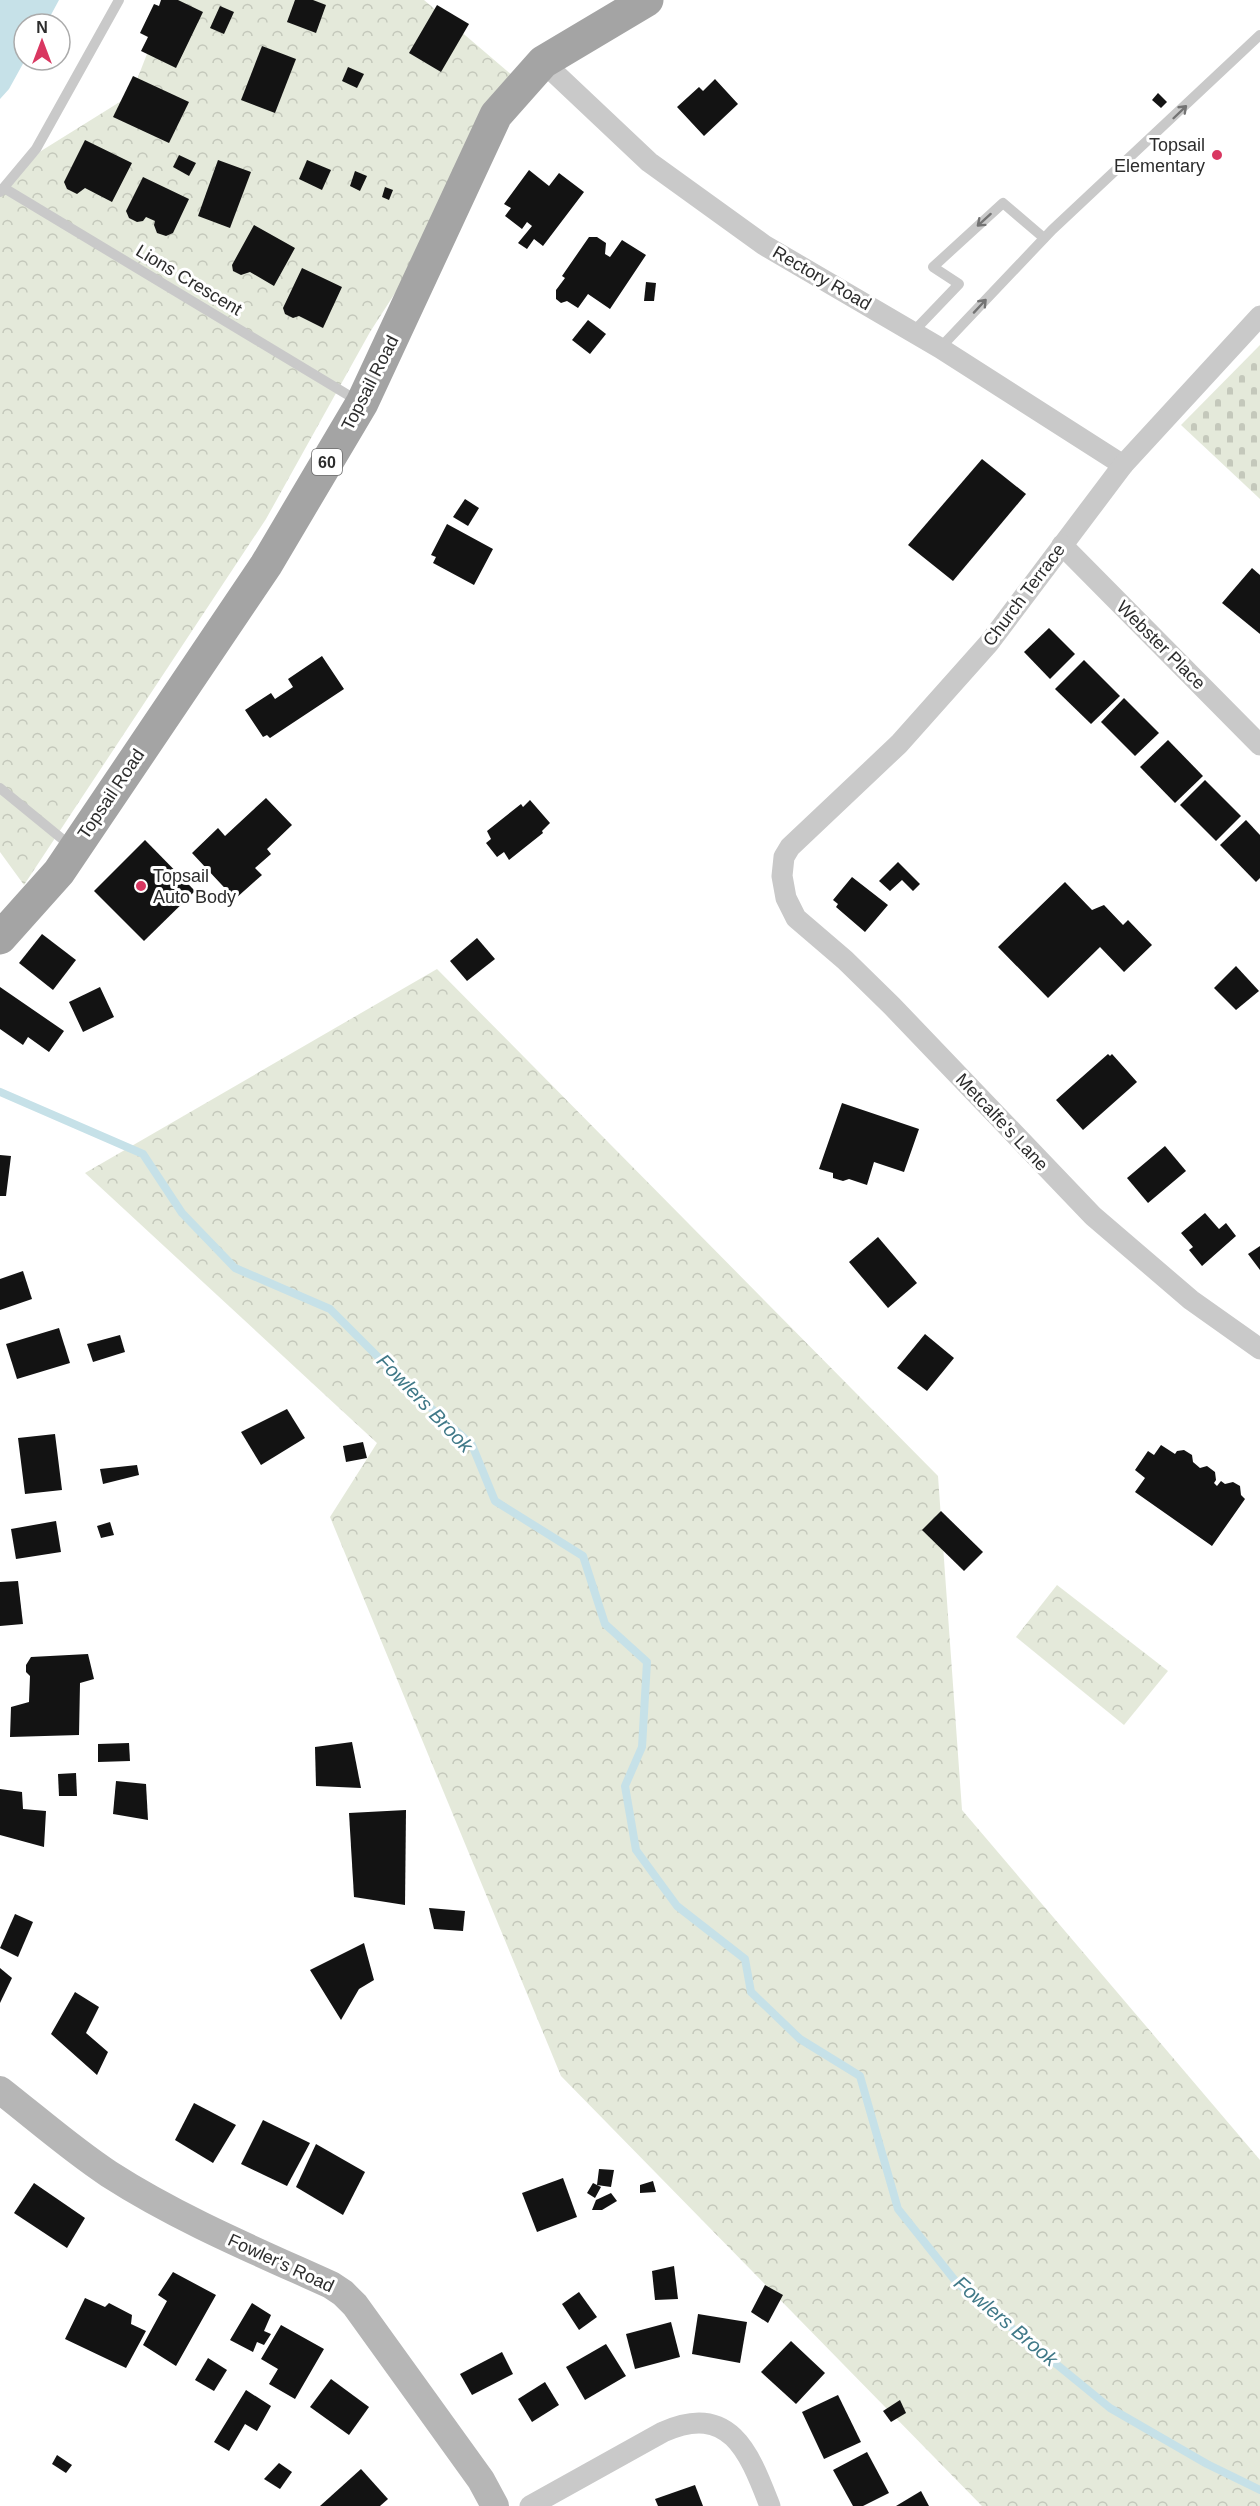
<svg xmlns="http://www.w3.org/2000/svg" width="1260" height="2506" font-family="Helvetica,sans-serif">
  <defs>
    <pattern id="forest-crowns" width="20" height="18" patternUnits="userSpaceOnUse" patternTransform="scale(1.5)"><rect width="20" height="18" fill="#e4e9da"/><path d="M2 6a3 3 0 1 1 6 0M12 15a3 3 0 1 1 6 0" fill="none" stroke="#c4c8bb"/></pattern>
    <pattern id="cemetery-stones" width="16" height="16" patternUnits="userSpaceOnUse" patternTransform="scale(1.5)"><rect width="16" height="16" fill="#e4e9da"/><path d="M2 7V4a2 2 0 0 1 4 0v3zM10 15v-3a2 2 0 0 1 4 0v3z" fill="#c4c8bb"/></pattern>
  </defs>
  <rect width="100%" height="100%" fill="#fff"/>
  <g fill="url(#forest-crowns)">
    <path d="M168,0h256l103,88 -157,244 -104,187 -242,366 -24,-33v-657l41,-44 90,-56z"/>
    <path d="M437,969l501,507 24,334 298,350v346h-278l-421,-430 -231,-559 47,-74 -292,-270z"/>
    <path d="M1057,1585l111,86 -44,54 -108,-88z"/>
  </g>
  <path fill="url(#cemetery-stones)" d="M1260,345v154l-79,-74z"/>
  <path fill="#c6e1e8" d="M0,0h59l-13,24h-22l1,36 -16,29 -9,10z"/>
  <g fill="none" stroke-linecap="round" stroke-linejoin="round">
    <path stroke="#c6e1e8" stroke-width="8" d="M0,1092l143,62 39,59 53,55 95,41 82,82 60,54 23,56 88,55 22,68 42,38 -5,85 -17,39 11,64 41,56 68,53 6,33 49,47 60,37 38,133 59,74 153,125 97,56 53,26"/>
  </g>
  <g fill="#131313">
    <path d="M161,0h17l25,12 -27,56 -35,-17 7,-14 -8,-4 14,-29 5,2z"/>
    <path d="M295,0h18l13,5 -10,28 -29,-11z"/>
    <path d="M437,5l32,19 -28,48 -32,-19z"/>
    <path d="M220,6l14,6 -10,22 -14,-6z"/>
    <path d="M262,46l34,13 -21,54 -34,-13z"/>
    <path d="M348,67l16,7 -7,14 -15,-7z"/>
    <path d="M133,76l56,26 -20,41 -56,-26z"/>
    <path d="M715,79l23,25 -34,32 -27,-29 22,-20 4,4z"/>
    <path d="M1158,93l9,9 -6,6 -9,-8z"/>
    <path d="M85,140l47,23 -20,39 -27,-14 -8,6 -10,-5 -3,-7z"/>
    <path d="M179,155l17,8 -7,13 -16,-9z"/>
    <path d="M218,160l33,12 -21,56 -32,-12z"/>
    <path d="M307,160l24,10 -9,20 -23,-11z"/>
    <path d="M529,170l20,16 10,-13 25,19 -41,54 -9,-7 -7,10 -9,-6 14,-17 -5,-4 -5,7 -17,-13 6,-8 -7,-4z"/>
    <path d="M355,171l12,5 -7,15 -10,-5z"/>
    <path d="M143,177l46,22 -16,34 -7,3 -9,-3 -3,-8 1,-4 -9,-4 -3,4 -6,1 -8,-4 -3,-7z"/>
    <path d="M385,187l8,3 -4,10 -7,-3z"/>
    <path d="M254,225l41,23 -21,38 -24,-14 -9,3 -8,-4 -1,-6z"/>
    <path d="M589,237h8l9,6 -1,11 5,3 12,-17 24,15 -36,54 -22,-15 -10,14 -11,-7 -6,2 -5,-4v-9l9,-12 -3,-2z"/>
    <path d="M302,268l40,19 -19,41 -24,-12 -6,2 -8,-4 -2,-6z"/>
    <path d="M646,282l10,1 -2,18h-10z"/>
    <path d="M588,320l18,14 -16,20 -18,-14z"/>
    <path d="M982,459l44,35 -73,87 -45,-36z"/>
    <path d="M465,499l14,9 -11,18 -15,-9z"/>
    <path d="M447,524l46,25 -19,36 -41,-22 3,-6 -5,-2z"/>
    <path d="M1252,568l8,7v59l-38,-31z"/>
    <path d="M1049,628l26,26 -25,25 -26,-27z"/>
    <path d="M322,656l22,33 -74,49 -3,-3 -4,2 -18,-27 26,-17 4,6 18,-12 -5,-8z"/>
    <path d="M1084,660l36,36 -29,28 -36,-35z"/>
    <path d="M1124,698l35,35 -24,23 -34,-34z"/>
    <path d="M1168,740l35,36 -28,27 -35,-36z"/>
    <path d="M1205,780l36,36 -25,25 -36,-36z"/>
    <path d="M266,798l26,27 -25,24 4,5 -16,14 7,7 -27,24 -43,-46 26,-25 7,8z"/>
    <path d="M530,800l20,23 -8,8 1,2 -34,27 -5,-8 -7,5 -11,-14 5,-4 -4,-8 34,-27 2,3z"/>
    <path d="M1246,820l14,15v43l-4,4 -36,-37z"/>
    <path d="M145,840l50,51 -51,50 -50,-50z"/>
    <path d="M898,862l22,22 -7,7 -11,-11 -12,11 -11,-10z"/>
    <path d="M852,877l36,28 -23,27 -29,-25 2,-3 -5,-4z"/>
    <path d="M1065,882l27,28 12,-5 19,20 5,-5 24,25 -28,27 -24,-25 -52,51 -50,-51z"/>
    <path d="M42,934l34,26 -23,30 -34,-27z"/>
    <path d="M477,938l18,21 -28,22 -17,-20z"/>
    <path d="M1236,966l23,25 -23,19 -22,-22z"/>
    <path d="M0,987l64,44 -15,21 -21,-15 -5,8 -23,-16z"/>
    <path d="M100,987l14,30 -31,15 -14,-30z"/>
    <path d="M1108,1054l2,2 2,-2 25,28 -54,48 -27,-30z"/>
    <path d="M842,1103l77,26 -15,43 -30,-10 -7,23 -18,-6 -6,2 -10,-3v-5l-14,-4z"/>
    <path d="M1165,1146l21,25 -38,32 -21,-25z"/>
    <path d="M0,1155l11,1 -5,40h-6z"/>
    <path d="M1205,1213l14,16 7,-6 10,13 -34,30 -13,-16 4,-3 -12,-14z"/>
    <path d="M878,1237l39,46 -29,25 -39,-46z"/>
    <path d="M1260,1246v24l-12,-16z"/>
    <path d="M23,1271l9,28 -32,11v-31z"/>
    <path d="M59,1328l11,35 -53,16 -11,-35z"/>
    <path d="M925,1334l29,24 -27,33 -30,-23z"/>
    <path d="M120,1335l5,17 -32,10 -6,-18z"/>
    <path d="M287,1409l18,29 -44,27 -20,-33z"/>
    <path d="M55,1434l7,56 -37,4 -7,-56z"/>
    <path d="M363,1442l4,16 -21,4 -3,-16z"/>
    <path d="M1161,1445l14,9 2,-3 7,-1 8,5 1,7 7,6 7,-2 8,6 1,8 -2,3 3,3 4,-5 4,3 8,-2 7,4 1,9 4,4 -33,47 -77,-54 10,-14 -10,-8 13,-19 6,4z"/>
    <path d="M137,1465l2,10 -36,9 -3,-15z"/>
    <path d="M941,1511l42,41 -19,19 -42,-41z"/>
    <path d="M56,1521l5,31 -45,7 -5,-30z"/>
    <path d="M110,1522l4,13 -13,3 -4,-12z"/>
    <path d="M18,1581l5,43 -23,2v-44z"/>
    <path d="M88,1654l6,25 -14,4 -1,52 -69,2 1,-30 18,-5 1,-26 -4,-4v-7l5,-8z"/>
    <path d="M352,1742l9,46 -45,-2 -1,-39z"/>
    <path d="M129,1743l1,18 -32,1v-18z"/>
    <path d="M76,1773l1,23h-18l-1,-22z"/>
    <path d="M116,1781l30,3 2,36 -35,-6z"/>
    <path d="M0,1789l22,3 1,17 23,2 -2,36 -44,-12z"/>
    <path d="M406,1810l-1,95 -51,-8 -5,-84z"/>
    <path d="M429,1908l36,3 -2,20 -29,-2z"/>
    <path d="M15,1914l18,8 -15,35 -18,-9z"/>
    <path d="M364,1943l10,37 -15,9 -18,31 -31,-50z"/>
    <path d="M0,1968l12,10 -12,25z"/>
    <path d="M75,1992l24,15 -13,26 22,19 -11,23 -46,-41z"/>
    <path d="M194,2103l42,22 -23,38 -38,-23z"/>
    <path d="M263,2120l47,23 -23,43 -46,-22z"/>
    <path d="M316,2144l49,28 -22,43 -47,-28z"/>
    <path d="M599,2169l15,1 -3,17 -14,-2 4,2 -6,11 -8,-5 6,-10 4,2z"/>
    <path d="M563,2178l14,39 -40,15 -15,-39z"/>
    <path d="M653,2181l3,11 -16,1v-8z"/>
    <path d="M34,2183l51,35 -18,30 -53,-35z"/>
    <path d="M611,2193l6,8 -15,9h-10l4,-10z"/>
    <path d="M674,2266l4,33 -23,1 -3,-29z"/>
    <path d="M173,2272l43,23 -40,71 -33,-21 24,-44 -9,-6z"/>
    <path d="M765,2285l18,10 -15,28 -17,-11z"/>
    <path d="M579,2292l18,25 -18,13 -17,-26z"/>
    <path d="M85,2298l20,9 4,-4 23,12 -1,9 15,7 -20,37 -61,-29z"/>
    <path d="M252,2303l19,12 -7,16 7,3 -7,11 -7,-3 -4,10 -23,-12z"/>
    <path d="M698,2314l49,8 -7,41 -48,-9z"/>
    <path d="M671,2322l9,35 -45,12 -9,-35z"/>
    <path d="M281,2325l43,24 -29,50 -26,-15 9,-15 -17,-10z"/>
    <path d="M791,2341l34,32 -29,31 -35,-32z"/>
    <path d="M606,2344l20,32 -41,24 -19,-33z"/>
    <path d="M502,2352l11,22 -41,21 -12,-21z"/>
    <path d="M208,2358l19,12 -13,21 -19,-11z"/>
    <path d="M331,2379l38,28 -20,28 -39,-28z"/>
    <path d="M545,2382l14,23 -27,17 -14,-23z"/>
    <path d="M246,2390l25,16 -14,25 -12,-7 -16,27 -15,-9z"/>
    <path d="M838,2395l23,47 -37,17 -22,-47z"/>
    <path d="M900,2400l6,13 -15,9 -8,-11z"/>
    <path d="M867,2452l22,41 -26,13h-10l-20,-36z"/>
    <path d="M57,2455l15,10 -6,8 -14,-9z"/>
    <path d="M279,2463l13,9 -12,17 -16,-10z"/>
    <path d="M361,2469l27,30 -8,7h-60z"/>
    <path d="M695,2485l8,21h-45l-3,-7z"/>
    <path d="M921,2491l8,15h-33z"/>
  </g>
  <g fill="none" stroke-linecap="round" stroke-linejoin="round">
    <g stroke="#c9c9c9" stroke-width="10">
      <path d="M4,188l354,213"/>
      <path d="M0,192l36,-43 83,-149"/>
      <path d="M913,332l46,-48 -26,-17 70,-64 41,35"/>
      <path d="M940,348l112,-118 208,-195"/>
      <path d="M0,788l72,59"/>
    </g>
    <g stroke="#c9c9c9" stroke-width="21">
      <path d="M543,62l106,100 115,83 176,103 183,117"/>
      <path d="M1260,316l-137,149 -134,178 -90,101 -109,103 -6,10 -2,19 4,22 10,20 49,42 47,46 201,210 98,84 69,49"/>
      <path d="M1062,545l198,200"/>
      <path d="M530,2506l133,-74c68,-31 87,23 107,74"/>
    </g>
    <path stroke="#b6b6b6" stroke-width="28" d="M0,2090c36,28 71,59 109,84 70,45 147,77 222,111l12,8 12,12 126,175 14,26"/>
    <path stroke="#a4a4a4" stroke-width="33" d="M0,938l59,-66 207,-307 96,-162 134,-288 47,-53 104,-62"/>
  </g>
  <defs><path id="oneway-shaft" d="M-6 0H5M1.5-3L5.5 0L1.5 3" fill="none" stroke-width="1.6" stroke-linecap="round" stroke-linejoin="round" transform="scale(1.5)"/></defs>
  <g stroke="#737373">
    <use href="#oneway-shaft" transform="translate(1180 112) rotate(-44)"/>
    <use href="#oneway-shaft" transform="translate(984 220) rotate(138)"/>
    <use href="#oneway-shaft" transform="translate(980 306) rotate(-47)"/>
  </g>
  <g fill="#d93761" stroke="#fff" stroke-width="2">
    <circle cx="1217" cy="155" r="6"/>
    <circle cx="141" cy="886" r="6"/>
  </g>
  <g text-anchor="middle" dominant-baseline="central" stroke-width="6" stroke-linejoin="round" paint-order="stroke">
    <rect fill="#fff" stroke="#6b6b6b" stroke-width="1.5" x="312" y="449" width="30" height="26" rx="4.5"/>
    <g font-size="16" font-weight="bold" fill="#2c2c2c">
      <text x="327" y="462">60</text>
    </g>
    <g font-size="18" fill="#2c2c2c" stroke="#fff" text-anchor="end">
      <text x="1205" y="145">Topsail<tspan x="1205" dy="21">Elementary</tspan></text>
      <text x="153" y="876" text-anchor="start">Topsail<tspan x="153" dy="21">Auto Body</tspan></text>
    </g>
    <g font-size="18" fill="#2c2c2c" stroke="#fff">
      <text transform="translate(822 278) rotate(30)">Rectory Road</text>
      <text transform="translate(189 280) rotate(31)">Lions Crescent</text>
      <text transform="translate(370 383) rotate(-63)">Topsail Road</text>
      <text transform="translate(1024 595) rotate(-53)">Church Terrace</text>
      <text transform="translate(1161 645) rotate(45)">Webster Place</text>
      <text transform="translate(111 794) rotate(-56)">Topsail Road</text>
      <text transform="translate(1002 1122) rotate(47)">Metcalfe's Lane</text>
      <text transform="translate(281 2263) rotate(25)">Fowler's Road</text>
    </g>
    <g font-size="20" font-style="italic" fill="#407988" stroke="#fff">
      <text transform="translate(425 1403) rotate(46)">Fowlers Brook</text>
      <text transform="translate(1006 2321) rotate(40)">Fowlers Brook</text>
    </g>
  </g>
  <g transform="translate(42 42)"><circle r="28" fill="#ffffff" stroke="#ababab" stroke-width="1.5"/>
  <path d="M0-4.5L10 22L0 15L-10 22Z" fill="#d93761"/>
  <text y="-9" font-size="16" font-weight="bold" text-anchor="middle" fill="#2c2c2c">N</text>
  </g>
</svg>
